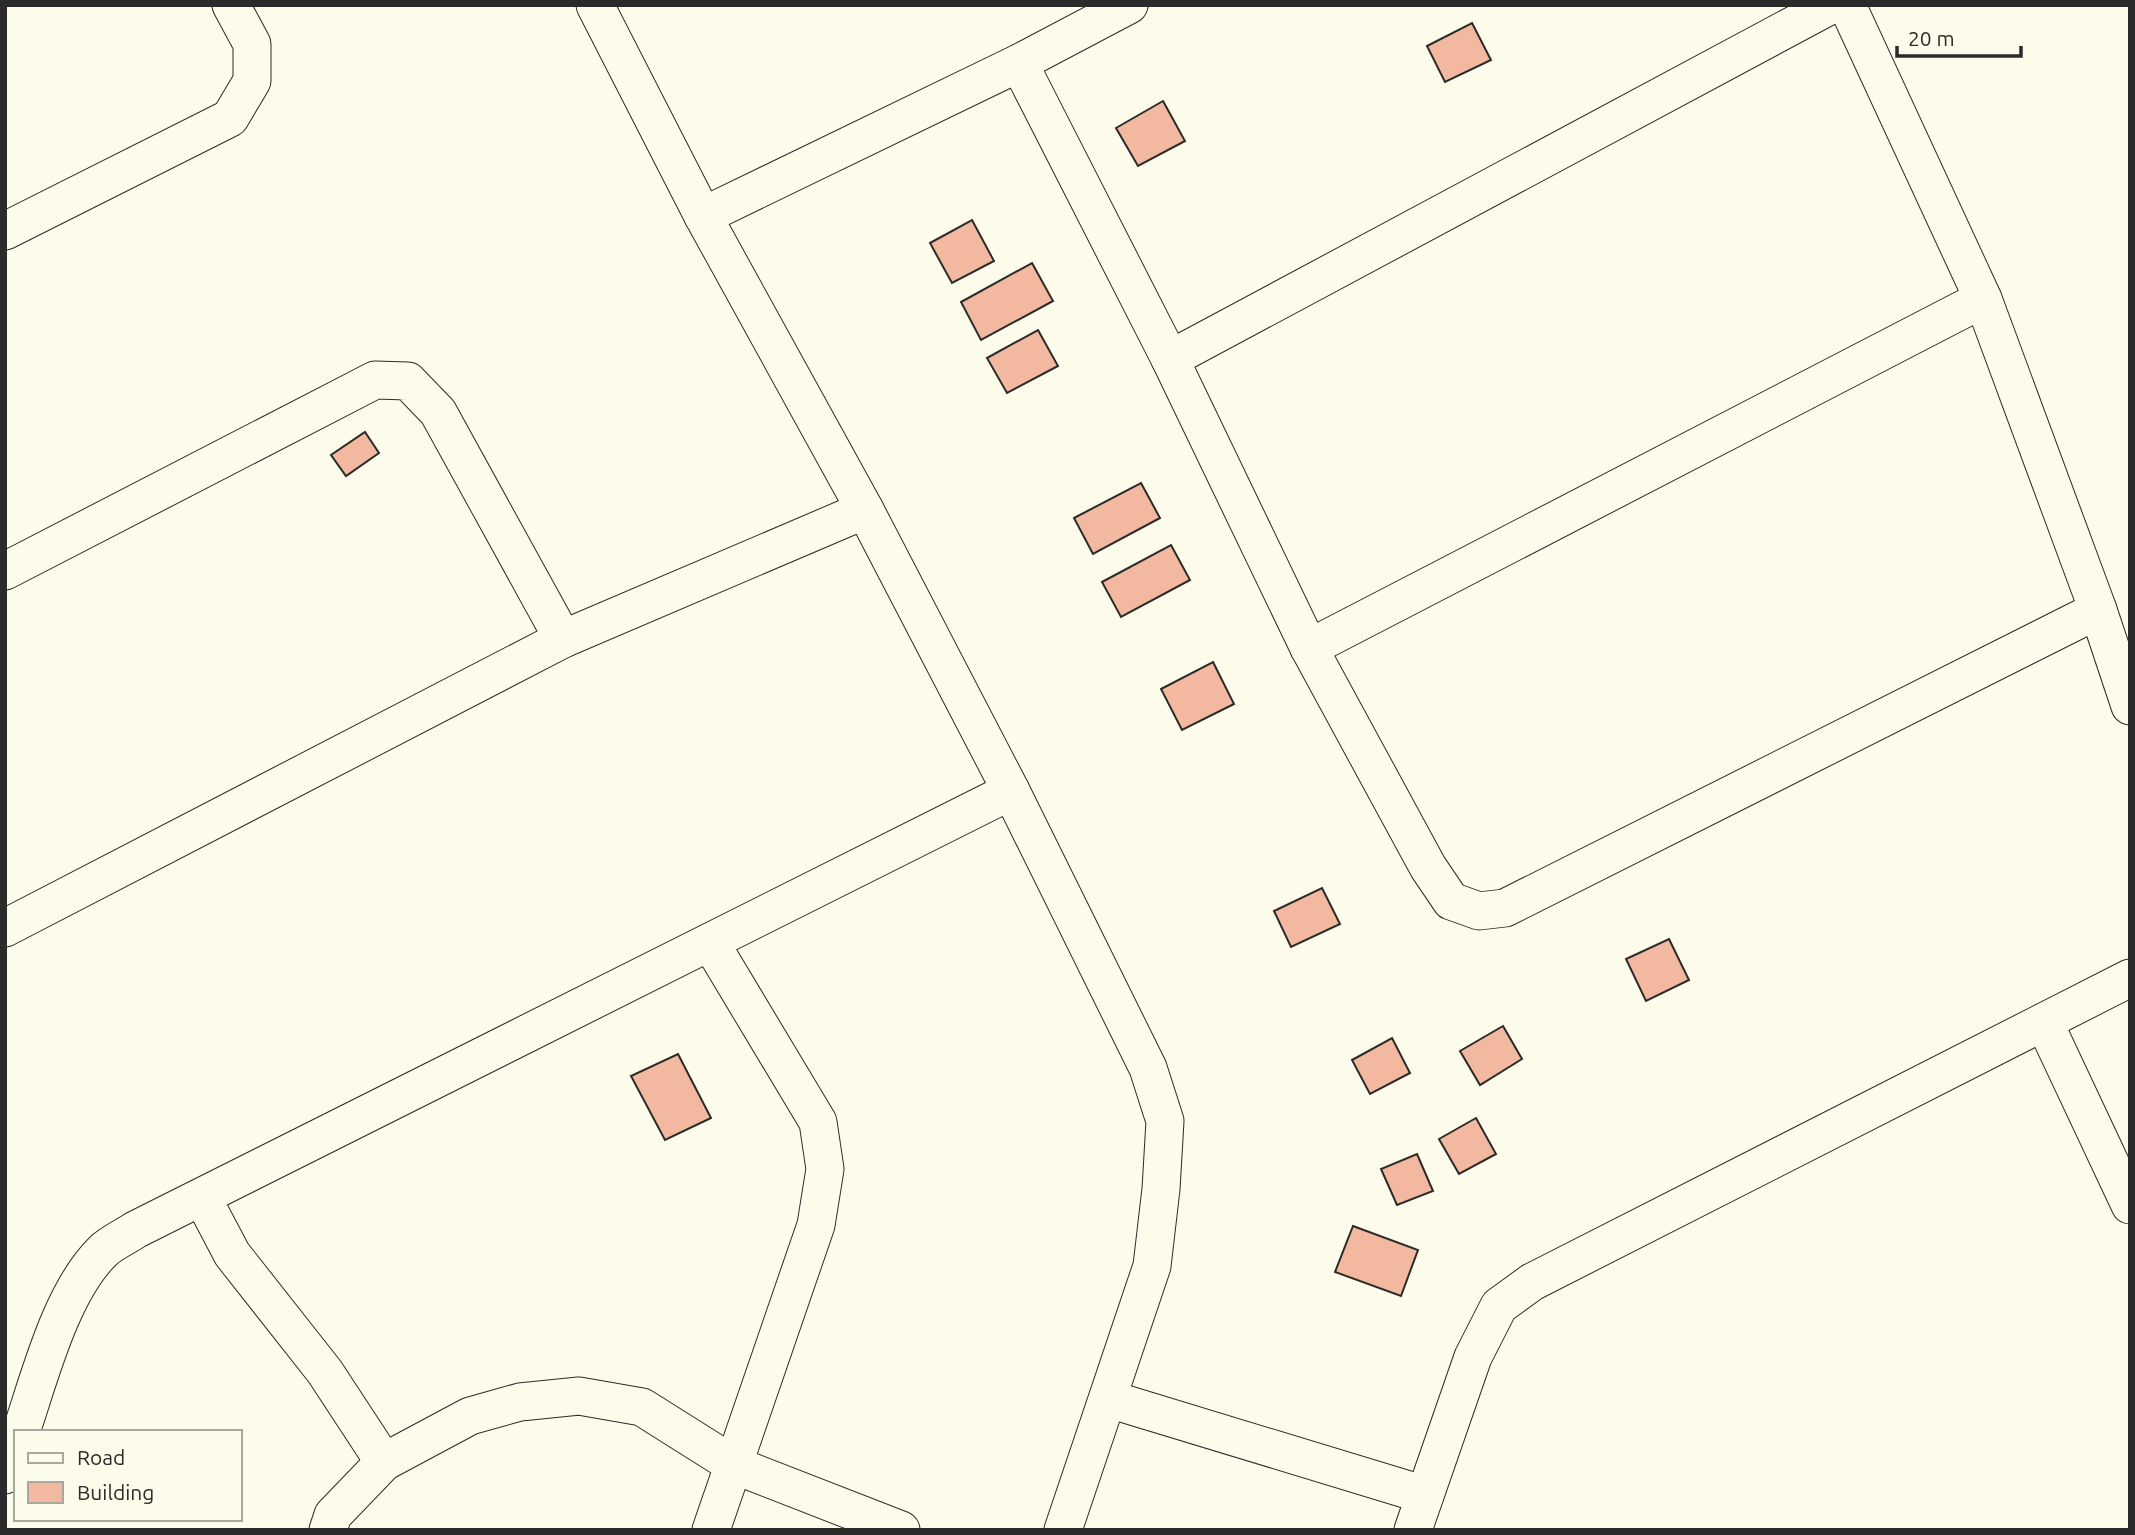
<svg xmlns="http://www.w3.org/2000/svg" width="2135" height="1535" font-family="Ubuntu,sans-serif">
  <rect width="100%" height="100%" fill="#fdfbea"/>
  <g fill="#f2b8a0" stroke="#2b2b2b" stroke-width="2">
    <path d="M1472,23l19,37 -46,22 -18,-36z"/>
    <path d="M1163,101l22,40 -47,25 -22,-38z"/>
    <path d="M972,220l22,41 -42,22 -22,-40z"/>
    <path d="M1032,263l21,38 -72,39 -20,-38z"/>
    <path d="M1038,330l20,36 -51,27 -20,-35z"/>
    <path d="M365,432l14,21 -33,23 -15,-21z"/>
    <path d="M1141,483l19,35 -67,36 -19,-36z"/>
    <path d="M1171,545l19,35 -69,37 -19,-35z"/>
    <path d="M1213,662l21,42 -52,26 -21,-41z"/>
    <path d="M1322,888l18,36 -49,23 -17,-36z"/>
    <path d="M1669,939l20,41 -43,21 -20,-42z"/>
    <path d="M1503,1026l19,33 -42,26 -20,-34z"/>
    <path d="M1392,1038l18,35 -40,21 -18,-34z"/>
    <path d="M678,1054l33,64 -46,22 -34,-64z"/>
    <path d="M1476,1118l20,36 -37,20 -20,-35z"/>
    <path d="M1417,1154l16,37 -36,14 -16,-36z"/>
    <path d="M1353,1226l65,24 -17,46 -66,-24z"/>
  </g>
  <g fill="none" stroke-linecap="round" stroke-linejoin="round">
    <g stroke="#2b2b2b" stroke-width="39">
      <g id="street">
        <path d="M595,5l108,211 162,294 146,281 137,277 17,53 -4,68 -9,77 -89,264"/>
        <path d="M1847,5l136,294 115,311 32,96"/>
        <path d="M1019,63l151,296 139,289 119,219 23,34 28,10 26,-3 593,-298"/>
        <path d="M703,216l316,-153 110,-58"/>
        <path d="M5,231l225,-113 22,-37v-37l-21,-39"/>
        <path d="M1170,359l661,-354"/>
        <path d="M5,571l370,-191 33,1 30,31 125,227"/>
        <path d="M1309,648l674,-349"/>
        <path d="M5,928l558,-289 302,-129"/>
        <path d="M710,942l108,180 7,47 -9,56 -105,305"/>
        <path d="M2044,1022l86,183"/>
        <path d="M202,1197l30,57 93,118 59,90"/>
        <path d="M1109,1399l316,96"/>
        <path d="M21,1432c19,-56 40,-140 82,-181 8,-8 22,-14 32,-21l876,-439"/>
        <path d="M5,1475l11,-29"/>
        <path d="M328,1530l5,-15 51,-53 86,-46 50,-14 59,-6 63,11 92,58 167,65"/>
        <path d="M1413,1530l60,-173 26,-51 33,-24 598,-304"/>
      </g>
    </g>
    <use href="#street" stroke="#fdfbea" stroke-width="37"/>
  </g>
  <rect width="2135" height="1535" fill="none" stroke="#2b2b2b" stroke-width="14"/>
  <rect x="14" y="1430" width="228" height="91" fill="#fdfbea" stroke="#a9a89e" stroke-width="2"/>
  <rect x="28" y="1453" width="35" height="10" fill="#fdfbea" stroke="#a9a89e" stroke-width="2"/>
  <text x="77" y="1465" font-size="21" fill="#2b2b2b">Road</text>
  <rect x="28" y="1482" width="35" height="21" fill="#f2b8a0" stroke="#a9a89e" stroke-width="2"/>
  <text x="77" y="1500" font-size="21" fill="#2b2b2b">Building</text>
  <path d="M1897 46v10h124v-10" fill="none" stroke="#2b2b2b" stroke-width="3.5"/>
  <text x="1908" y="46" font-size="21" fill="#2b2b2b" stroke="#fdfbea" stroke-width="5" paint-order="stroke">20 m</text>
</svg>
